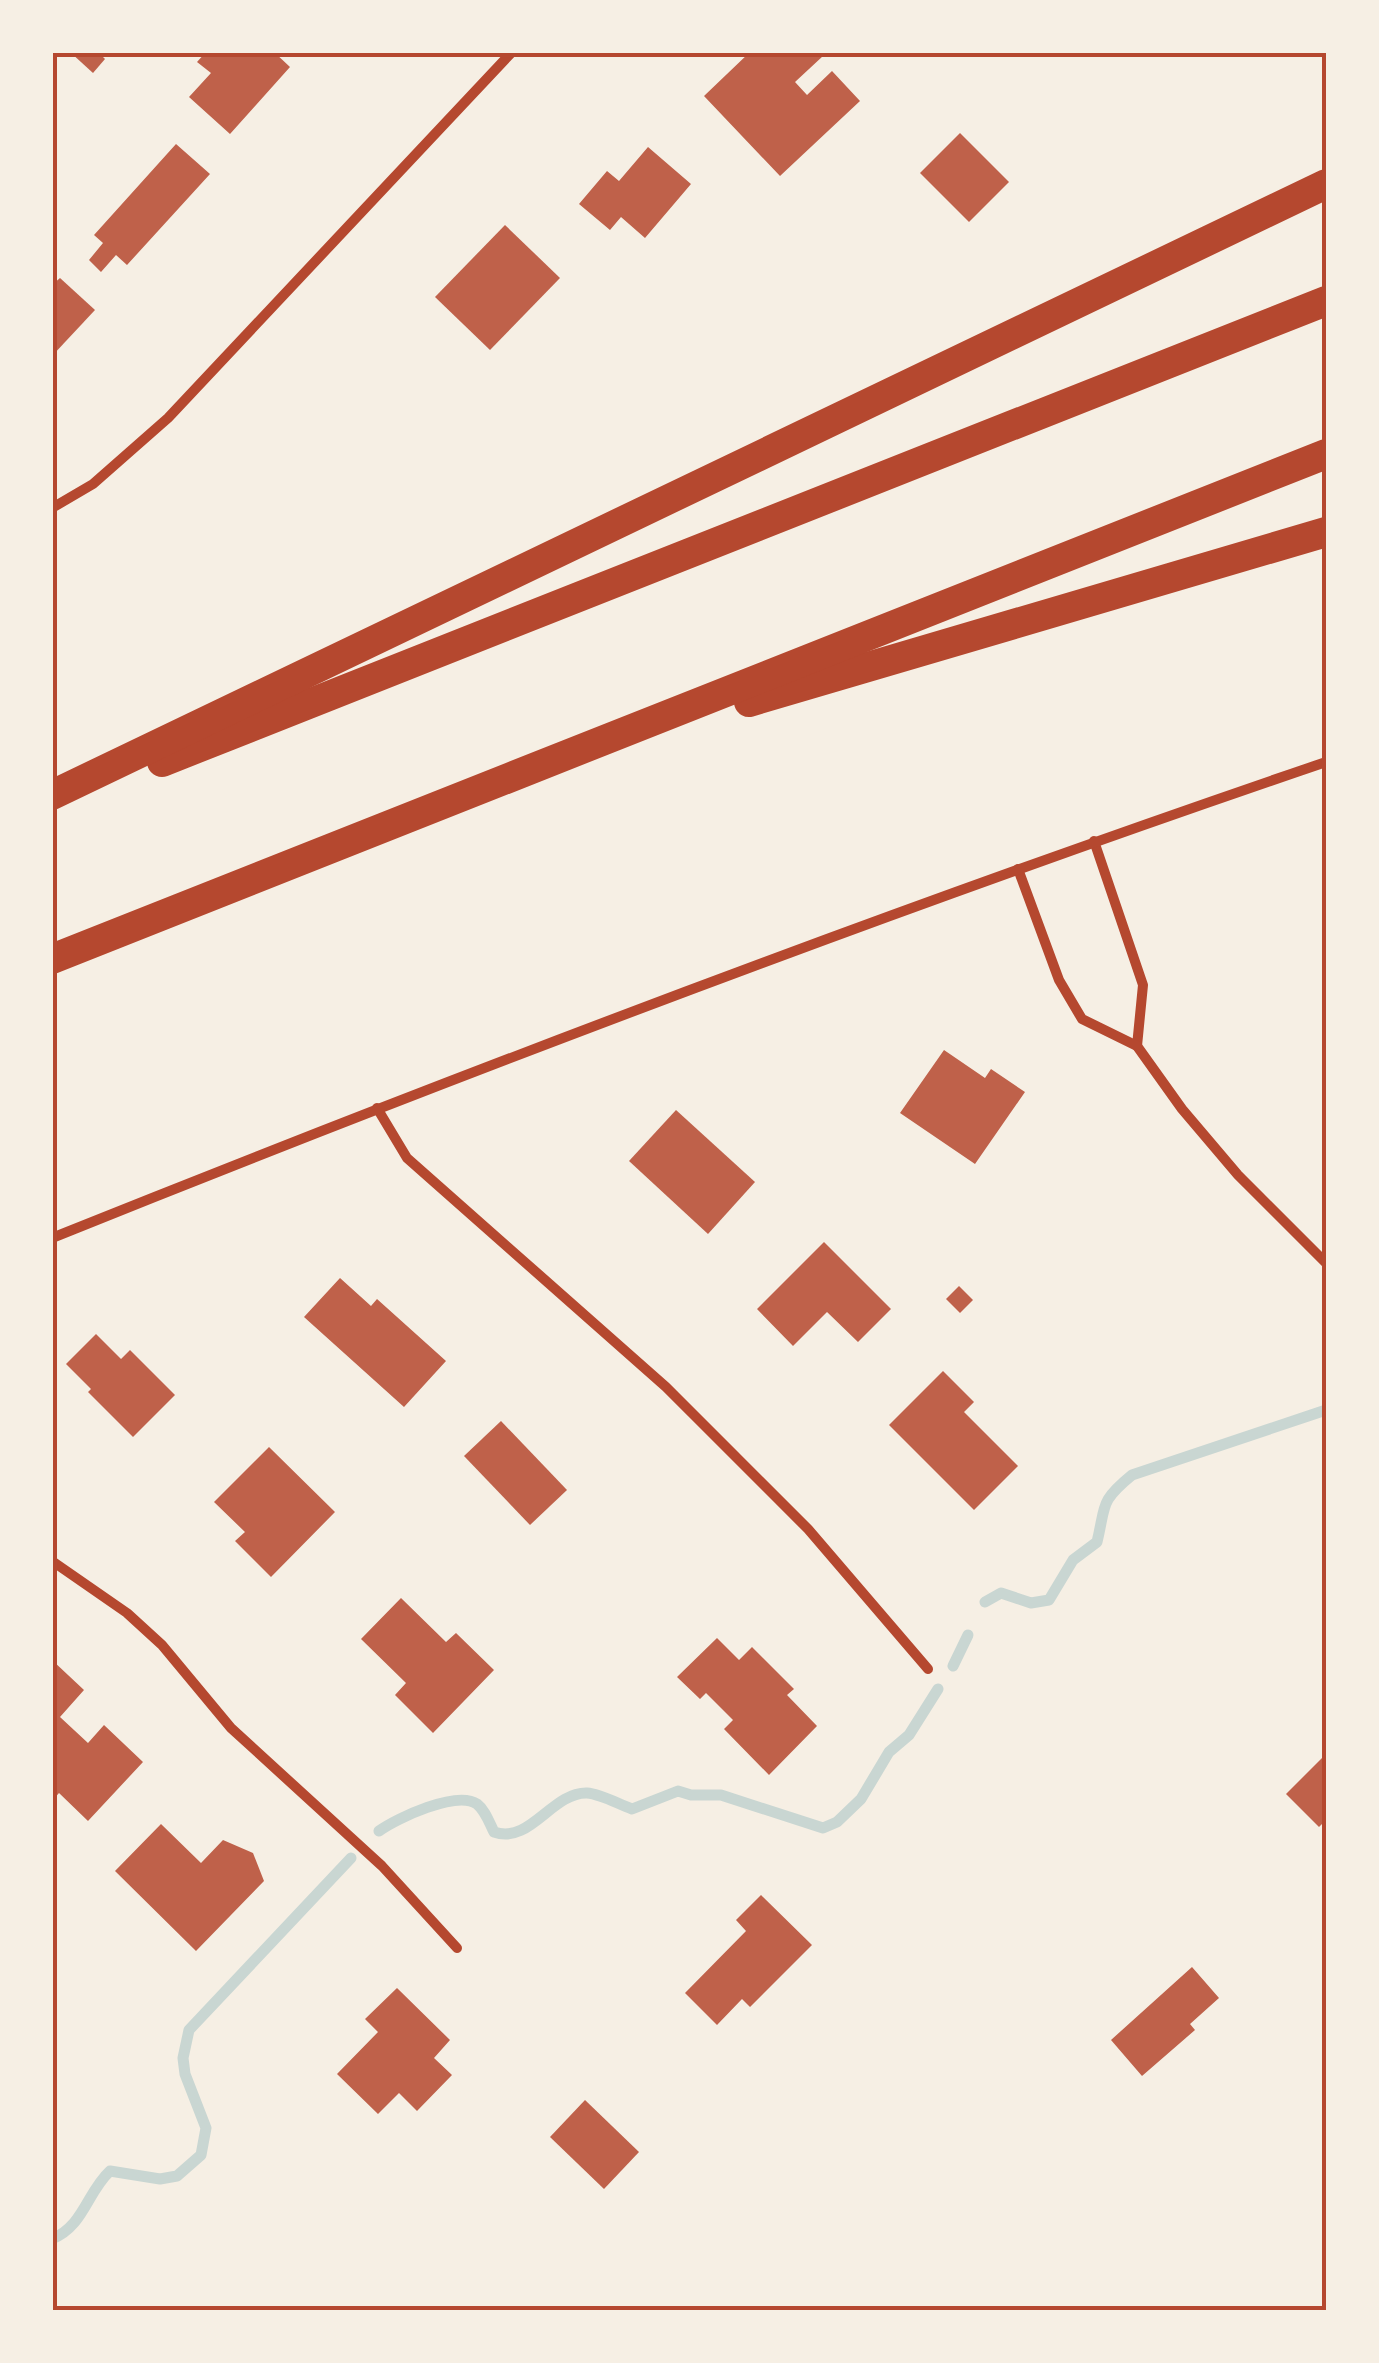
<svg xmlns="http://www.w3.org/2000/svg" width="1379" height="2363" font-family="'Alegreya Sans',sans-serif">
  <rect width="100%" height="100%" fill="#f6efe4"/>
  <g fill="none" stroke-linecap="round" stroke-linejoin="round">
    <g stroke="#c9d6d2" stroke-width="11">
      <path d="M985,1602l16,-9 30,10 18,-3 24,-40 24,-18c9,-37 2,-40 35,-67l194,-65"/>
      <path d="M953,1666l15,-31"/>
      <path d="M379,1831c18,-13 78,-41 98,-27 8,6 12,18 17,28 36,13 58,-40 93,-39 14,1 31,11 45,16l46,-18 13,4h30l102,33 14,-6 24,-23 28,-47 20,-17 29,-46"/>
      <path d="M52,2239c32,-13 35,-47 58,-68l50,8 17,-3 24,-21 5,-27 -21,-54 -2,-16 6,-28 162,-172"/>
    </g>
  </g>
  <g fill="#bf614a">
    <path d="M70,52h28l7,7 -12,14z"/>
    <path d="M206,52h68l16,15 -60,67 -41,-37 22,-24 -14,-11z"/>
    <path d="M750,52h17l3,4 4,-4h46l3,4 -28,26 12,13 25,-24 28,30 -80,75 -76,-80z"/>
    <path d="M960,133l49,49 -40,40 -49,-49z"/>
    <path d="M176,144l34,30 -83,91 -11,-10 -15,17 -12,-12 14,-17 -9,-8z"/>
    <path d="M648,147l43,37 -46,54 -24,-21 -11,13 -31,-26 28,-33 12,10z"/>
    <path d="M505,225l55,53 -70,72 -55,-53z"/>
    <path d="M60,278l35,32 -43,46v-71z"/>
    <path d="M944,1050l41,28 6,-9 34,23 -50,72 -75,-51z"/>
    <path d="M676,1110l79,72 -47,52 -79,-73z"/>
    <path d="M824,1242l67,67 -33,33 -31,-30 -34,34 -36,-37z"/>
    <path d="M340,1278l31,28 6,-7 69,62 -42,46 -100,-90z"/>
    <path d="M959,1286l14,14 -13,13 -14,-14z"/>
    <path d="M96,1334l25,25 9,-9 45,45 -42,42 -45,-45 3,-3 -25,-25z"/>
    <path d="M943,1371l31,31 -10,10 54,54 -44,44 -85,-85z"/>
    <path d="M501,1421l66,69 -37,35 -66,-69z"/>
    <path d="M269,1447l66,65 -64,65 -36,-36 10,-9 -31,-30z"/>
    <path d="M401,1598l45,44 10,-9 38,37 -61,63 -38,-38 11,-12 -45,-44z"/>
    <path d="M717,1638l22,22 13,-13 42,42 -7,6 30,31 -48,49 -45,-46 9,-9 -27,-27 -6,6 -23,-22z"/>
    <path d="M52,1660l32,30 -24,27 28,26 16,-18 39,37 -55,59 -29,-28 -7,8z"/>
    <path d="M1322,1758l4,5v57l-7,7 -33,-33z"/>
    <path d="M161,1824l40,39 22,-23 30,13 11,28 -68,70 -81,-80z"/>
    <path d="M761,1895l51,50 -62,62 -8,-8 -25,26 -32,-32 61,-62 -10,-11z"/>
    <path d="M1192,1967l27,31 -29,26 5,6 -53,46 -31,-36z"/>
    <path d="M397,1988l53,52 -16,18 18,17 -35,36 -18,-18 -21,21 -41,-40 41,-42 -13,-13z"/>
    <path d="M585,2100l54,52 -35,37 -54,-52z"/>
  </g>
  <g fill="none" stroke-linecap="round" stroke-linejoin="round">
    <g stroke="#b5482f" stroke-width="10">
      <path d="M52,508l41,-24 75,-66 344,-366"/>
      <path d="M1094,841l49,144 -6,61"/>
      <path d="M1018,869l41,111 23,39 55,27 45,63 56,66 88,88"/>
      <path d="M377,1108l30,50 259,229 142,142 120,140"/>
      <path d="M52,1238c421,-169 845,-330 1274,-476"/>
      <path d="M52,1561l75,52 35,32 69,83 151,138 75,82"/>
    </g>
    <g stroke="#b5482f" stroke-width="30">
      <path d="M749,702l577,-170"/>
      <path d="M162,762l1164,-461"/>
      <path d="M52,795l1274,-611"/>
      <path d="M52,959l1274,-505"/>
    </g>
  </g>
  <rect width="1379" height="2363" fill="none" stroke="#f6efe4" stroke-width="110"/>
  <rect x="55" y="55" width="1269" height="2253" fill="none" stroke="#b5482f" stroke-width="4"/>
</svg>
